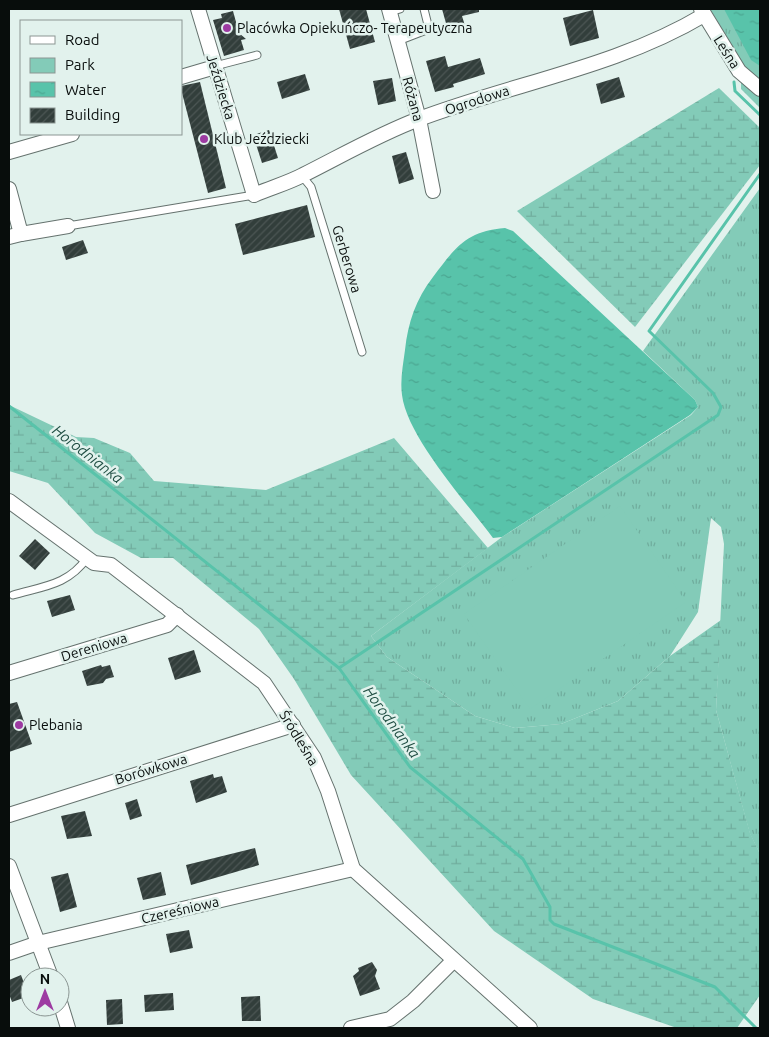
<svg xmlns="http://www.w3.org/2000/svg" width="769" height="1037" font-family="Ubuntu,sans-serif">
  <defs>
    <pattern id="grass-tufts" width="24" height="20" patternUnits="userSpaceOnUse" patternTransform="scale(1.25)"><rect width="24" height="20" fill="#83cbb8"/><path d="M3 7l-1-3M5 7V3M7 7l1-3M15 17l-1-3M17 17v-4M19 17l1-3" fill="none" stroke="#70ad9d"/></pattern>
    <pattern id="wetland-marsh" width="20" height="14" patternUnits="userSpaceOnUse" patternTransform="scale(1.25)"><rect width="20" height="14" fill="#83cbb8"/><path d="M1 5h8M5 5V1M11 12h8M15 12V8" fill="none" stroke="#70ad9d"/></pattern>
    <pattern id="water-ripples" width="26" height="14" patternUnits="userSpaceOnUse" patternTransform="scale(1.25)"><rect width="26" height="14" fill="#58c3aa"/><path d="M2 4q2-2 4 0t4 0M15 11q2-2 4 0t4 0" fill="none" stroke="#4ba691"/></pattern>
    <pattern id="building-hatch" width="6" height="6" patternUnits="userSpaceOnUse" patternTransform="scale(1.25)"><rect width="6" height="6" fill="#323e3b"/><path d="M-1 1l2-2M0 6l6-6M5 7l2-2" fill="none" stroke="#4c5654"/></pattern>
  </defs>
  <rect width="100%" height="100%" fill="#e2f2ed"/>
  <g fill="url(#grass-tufts)">
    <path d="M710,9h50v99l-19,-19v-29z"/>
    <path d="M760,188v666l-10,-20 -34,-124 8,-166 -3,-17 -10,-9 -13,94 -28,44 -52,45 -57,23 -46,4 -40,-12 -88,-59 -16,-21 131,-99 189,-122 7,-8 -3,-7 -52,-49z"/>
  </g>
  <g fill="url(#wetland-marsh)">
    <path d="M719,88l41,40v37l-125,162 -118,-116z"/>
    <path d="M9,405l67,32 18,1 36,15 24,28 112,9 128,-52 94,110 -117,88 16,21 88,59 40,12 46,-4 57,-23 52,-45 51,-36 -5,90 34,123 10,21v141l-23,33h-60l-84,-29 -99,-68 -143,-156 -57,-96 -35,-50 -86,-71h-32l-46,-25 -47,-50 -39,-12z"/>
  </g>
  <path fill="#83cbb8" d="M620,506l66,96 -156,107 -66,-95z"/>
  <g fill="url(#water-ripples)">
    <path d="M724,9h36v57l-9,-6z"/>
    <path d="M505,228l8,3 182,169 3,7 -8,8 -188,122 -9,1c-26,-35 -86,-101 -91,-143 -2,-15 1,-30 3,-45 3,-28 11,-51 28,-73 22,-29 33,-46 72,-49z"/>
  </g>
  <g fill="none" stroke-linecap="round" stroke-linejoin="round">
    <g stroke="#58c3aa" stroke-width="3">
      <path d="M734,82l1,9 25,24"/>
      <path d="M9,406l330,262 71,99 113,92 27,48v13l4,4 161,63 41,41"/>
      <path d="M339,668l379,-253 3,-8 -8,-14 -64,-62 111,-157"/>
    </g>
  </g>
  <g fill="url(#building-hatch)">
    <path d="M339,9h27l9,33 -25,7z"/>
    <path d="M442,9h37v3l-17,4 4,13 -17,5z"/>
    <path d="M593,10l6,28 -29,8 -7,-28z"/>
    <path d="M233,11l6,22 7,6 -5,1 3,10 -20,6 -11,-36 9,-2 -1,-4z"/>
    <path d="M445,56l3,11 32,-9 5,16 -32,10 1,3 -19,5 -9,-31z"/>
    <path d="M305,74l5,16 -28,9 -5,-17z"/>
    <path d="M619,77l6,20 -24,7 -5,-20z"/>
    <path d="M392,78l4,23 -18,4 -5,-24z"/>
    <path d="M200,82l26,106 -18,5 -27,-104v-3z"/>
    <path d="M269,130l9,28 -16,5 -9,-28z"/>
    <path d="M406,152l8,27 -15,5 -7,-28z"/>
    <path d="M307,205l8,32 -72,18 -8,-31z"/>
    <path d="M83,240l5,13 -22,7 -4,-13z"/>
    <path d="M35,539l15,14 -15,17 -16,-14z"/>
    <path d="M70,595l5,15 -23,7 -5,-16z"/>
    <path d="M194,650l7,22 -26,8 -7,-22z"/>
    <path d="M101,665l1,2 8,-2 4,12 -8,2 -3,4 -16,3 -5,-15z"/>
    <path d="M17,702l15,42 -23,8v-48z"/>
    <path d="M213,774l1,4 8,-2 5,16 -31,11 -6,-22z"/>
    <path d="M137,799l5,17 -12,4 -5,-17z"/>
    <path d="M85,811l7,25 -25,3 -6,-23z"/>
    <path d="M255,848l4,17 -68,20 -5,-20z"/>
    <path d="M161,872l5,23 -23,5 -6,-22z"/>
    <path d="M68,873l9,34 -17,5 -9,-35z"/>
    <path d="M189,930l4,18 -23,5 -4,-19z"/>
    <path d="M372,962l5,8 -2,6 5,13 -20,7 -7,-20 6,-5 -1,-3z"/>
    <path d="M21,975l8,21 -17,6 -3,-8v-14z"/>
    <path d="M173,993l1,17 -29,2 -1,-17z"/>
    <path d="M260,996l1,25h-19l-1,-24z"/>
    <path d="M122,999l1,25 -16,1 -1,-25z"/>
  </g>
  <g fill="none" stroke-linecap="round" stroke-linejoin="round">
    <g stroke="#65726e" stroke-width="9">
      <g id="service">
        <path d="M390,12l10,-3"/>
        <path d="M398,41l31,-12 -5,-20"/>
        <path d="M215,66l42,-11"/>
        <path d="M302,176l9,11 51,165"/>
        <path d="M68,226l186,-31"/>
        <path d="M13,595c31,-9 55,-10 74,-37"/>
      </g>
    </g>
    <g stroke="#65726e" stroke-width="16">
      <g id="minor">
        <path d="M198,9l56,186c16,-7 34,-12 49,-20 38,-19 76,-41 116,-56 95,-36 198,-52 285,-104"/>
        <path d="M389,9l30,110 14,72"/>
        <path d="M701,9l38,62 21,18"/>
        <path d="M181,77l34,-10"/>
        <path d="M9,152l63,-18"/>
        <path d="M9,189l12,45 -12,3"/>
        <path d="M21,234l47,-8"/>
        <path d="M9,501l78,57 7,5 17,2 153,118 50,75 14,33 25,78 177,159"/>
        <path d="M9,673l158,-48 10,-10"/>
        <path d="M9,815l284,-90"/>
        <path d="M9,866l42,111"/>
        <path d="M9,953l29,-10 315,-74"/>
        <path d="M60,1002l8,26"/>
        <path d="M351,1028l39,-9 23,-18 40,-40"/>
      </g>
    </g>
    <use href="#service" stroke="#fff" stroke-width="7"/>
    <use href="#minor" stroke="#fff" stroke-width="14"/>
  </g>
  <g fill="#9d3ba2" stroke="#e2f2ed" stroke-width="2">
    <circle cx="227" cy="28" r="5"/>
    <circle cx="204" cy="139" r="5"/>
    <circle cx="19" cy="725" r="5"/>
  </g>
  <g text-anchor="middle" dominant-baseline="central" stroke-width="5" stroke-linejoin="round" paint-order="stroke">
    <g font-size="14" fill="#080d0c" stroke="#e2f2ed" text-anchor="start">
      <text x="237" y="28">Placówka Opiekuńczo- Terapeutyczna</text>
      <text x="214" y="139">Klub Jeździecki</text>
      <text x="29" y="725">Plebania</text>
    </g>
    <g font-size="14" fill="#080d0c" stroke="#e2f2ed">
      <text transform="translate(727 52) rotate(57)">Leśna</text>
      <text transform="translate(221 87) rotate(73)">Jeździecka</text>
      <text transform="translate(413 99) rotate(75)">Różana</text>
      <text transform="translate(477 100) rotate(-18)">Ogrodowa</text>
      <text transform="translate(347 259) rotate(73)">Gerberowa</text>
      <text transform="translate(94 647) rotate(-17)">Dereniowa</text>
      <text transform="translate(299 738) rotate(59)">Śródleśna</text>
      <text transform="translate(151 769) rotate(-17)">Borówkowa</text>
      <text transform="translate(180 910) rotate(-13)">Czereśniowa</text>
    </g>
    <g font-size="15" font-style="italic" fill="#214f44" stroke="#e2f2ed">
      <text transform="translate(88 454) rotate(38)">Horodnianka</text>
      <text transform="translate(392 722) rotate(54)">Horodnianka</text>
    </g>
  </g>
  <rect width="769" height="1037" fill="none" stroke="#080d0c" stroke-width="20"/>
  <rect x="20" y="20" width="162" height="115" fill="#e2f2ed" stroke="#8b9693"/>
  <rect x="30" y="36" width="25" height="8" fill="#ffffff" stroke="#8b9693"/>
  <text x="65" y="45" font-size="15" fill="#080d0c">Road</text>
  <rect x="30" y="58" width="25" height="15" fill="#83cbb8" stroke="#8b9693"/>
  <text x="65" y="70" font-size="15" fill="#080d0c">Park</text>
  <rect x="30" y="82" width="25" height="15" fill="url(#water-ripples)" stroke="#8b9693"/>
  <text x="65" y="95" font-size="15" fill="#080d0c">Water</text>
  <rect x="30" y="108" width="25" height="15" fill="url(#building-hatch)" stroke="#8b9693"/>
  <text x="65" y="120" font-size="15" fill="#080d0c">Building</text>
  <g transform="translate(45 992)"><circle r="24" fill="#e2f2ed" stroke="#8b9693"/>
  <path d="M0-4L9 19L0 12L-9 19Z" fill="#9d3ba2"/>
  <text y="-8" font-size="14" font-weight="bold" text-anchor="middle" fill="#080d0c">N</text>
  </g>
</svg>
